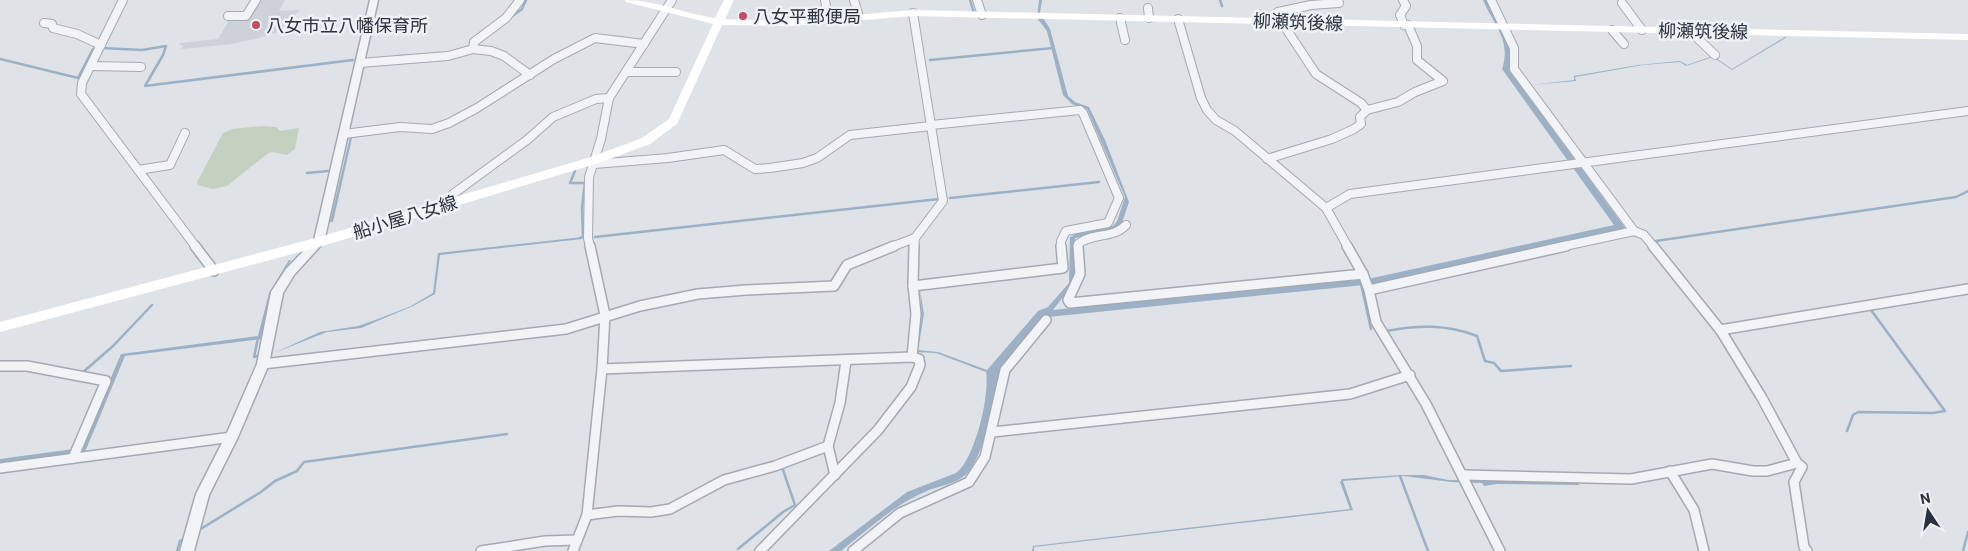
<svg xmlns="http://www.w3.org/2000/svg" width="1968" height="551" font-family="Roboto,'Noto Sans JP',sans-serif">
  <rect width="100%" height="100%" fill="#dfe2e7"/>
  <path fill="#cdd2d9" d="M259,0h26l-6,11 21,-1 -23,22 -18,6 -27,6 -51,5 2,-4h-4l1,-2 38,-4 13,-22h17z"/>
  <path fill="#c5d0c1" d="M262,126l14,1 4,4 19,-3 -4,21 -8,6 -15,-3 -5,2 -40,32 -14,3 -15,-4 -1,-3 26,-49 10,-4z"/>
  <g fill="#9cb1c5">
    <path d="M1039,0h3l-2,13 10,16 18,67 7,6 14,5 16,33 24,62 -8,24 -11,7 -35,5 1,32 -4,15 -19,25 315,-31 246,-54 -112,-156c10,-28 -9,-45 -19,-69h4l24,47 -2,23 117,159 -252,55 -326,33 -45,48 -4,10c-8,31 -11,68 -29,95 -10,13 -27,15 -41,20 -33,13 -60,39 -88,61h-12l78,-59 49,-19c19,-14 34,-78 30,-101l-50,-19 -21,-1 7,-36 -2,-26 4,24 -6,36 20,2 49,18 51,-59 10,-4 21,-24 1,-46 8,-4 35,-7 4,-5 8,-24 -38,-88 -15,-5 -9,-9 -16,-64 -10,-13z"/>
    <path d="M1785,37h2l-55,33 -19,-13 -27,9 -6,-4 -37,3 -68,12 1,4 -45,4 43,-5v-4l64,-11 42,-4 7,4 26,-9 19,13z"/>
    <path d="M399,130l26,2 -26,-1 -47,7 -19,84h-3l20,-85z"/>
    <path d="M583,237l-1,2 -142,16 -5,39 -22,12 -52,22 -34,4 -53,21 46,-21 38,-6 20,-7 33,-13 22,-13 5,-40z"/>
    <path d="M289,260h2c-20,30 -22,44 -29,79l-137,17 -40,96 -85,11v-4l81,-11 40,-94 137,-18 11,-43z"/>
    <path d="M1402,475h22l24,5 130,2 1,3 -82,-1 -13,2 -2,-3 -31,-1 -47,-6 -61,5 10,29 -319,37v4h-2l1,-5 317,-37 -10,-27 2,-3z"/>
  </g>
  <g fill="none" stroke-linecap="round" stroke-linejoin="round">
    <g stroke="#9cb1c5" stroke-width="2.5">
      <path d="M970,0l4,13"/>
      <path d="M1220,0l2,6"/>
      <path d="M511,17l11,-8 4,-9"/>
      <path d="M101,48l41,2 24,-4 -3,9 -18,31 208,-26"/>
      <path d="M397,56l22,-1"/>
      <path d="M0,59l78,19 15,-29h2"/>
      <path d="M930,60l123,-12"/>
      <path d="M575,171l-5,12h15l-3,24 1,30 -3,1"/>
      <path d="M307,173l21,-2"/>
      <path d="M950,198l149,-16"/>
      <path d="M595,237l344,-38"/>
      <path d="M1656,241l300,-44 12,-6"/>
      <path d="M1361,284l10,45"/>
      <path d="M1386,331c31,-6 61,-7 91,5l8,25 9,2 7,8 70,-5"/>
      <path d="M257,356l-3,1 4,-19"/>
      <path d="M82,373l31,-27 39,-41"/>
      <path d="M1847,431l6,-16 5,-3 75,1 12,-2 -74,-101"/>
      <path d="M1400,476l28,75"/>
      <path d="M199,530l62,-38 14,-11 22,-10 7,-9 203,-28"/>
      <path d="M738,549l45,-37 12,-7 -13,-38"/>
      <path d="M177,551l3,-10 6,-3"/>
      <path d="M1963,551l5,-19"/>
    </g>
    <g stroke="#a5a9b1" stroke-width="10">
      <g id="minor-far1">
        <path d="M123,0l-41,83 -1,11 115,153"/>
        <path d="M825,0l3,19"/>
        <path d="M854,0l5,17"/>
        <path d="M977,0l5,15"/>
        <path d="M1338,0l1,3 -28,2 -33,7 3,9 35,53 45,29 6,7"/>
        <path d="M1403,0l3,6 -6,9 4,10"/>
        <path d="M1491,0l23,48v21l120,162 10,4 10,12"/>
        <path d="M1622,3l20,27"/>
        <path d="M1148,8l1,10"/>
        <path d="M913,13l30,188 -28,37 -1,9"/>
        <path d="M228,16h18l10,-16"/>
        <path d="M1120,18l5,22"/>
        <path d="M1178,19l23,79 6,12 9,10 19,11 91,77 22,39"/>
        <path d="M44,23l8,1 1,4 24,6 24,11"/>
        <path d="M1612,30l12,14"/>
        <path d="M1690,31l25,24"/>
        <path d="M473,49l1,-7 32,-24 14,-18"/>
        <path d="M360,63l88,-7 25,-7 18,2 13,5 26,19"/>
        <path d="M91,66l50,1"/>
        <path d="M626,72h50"/>
        <path d="M931,125l149,-15 3,3 36,85 -11,25 -42,8 -5,10v6"/>
        <path d="M344,134l56,-7 32,2 17,-6 28,-15 77,-49 41,-21 49,6"/>
        <path d="M1267,159l65,-20 22,-10 7,-5 -1,-7 7,-7 31,-8 17,-10 28,-11 -26,-21v-14l-9,-21"/>
        <path d="M594,164l74,-6 56,-8 31,19 15,-1 33,-5 14,-5 33,-23 81,-9"/>
        <path d="M138,170l32,-5 15,-32"/>
        <path d="M447,204l6,-10 74,-54 26,-23 43,-18 13,-1"/>
        <path d="M1326,208l24,-14 618,-83"/>
        <path d="M590,247l-2,-9 1,-61 12,-38 8,-41 63,-98"/>
        <path d="M891,247l24,-9"/>
        <path d="M1078,247v-3c15,-12 35,-5 48,-19"/>
        <path d="M1560,247l74,-16"/>
      </g>
    </g>
    <g stroke="#a5a9b1" stroke-width="12">
      <g id="minor">
        <path d="M195,246l19,25"/>
        <path d="M1078,246l2,28 -12,26 2,3 293,-29"/>
        <path d="M1347,246l16,28 6,16 7,32 50,82 74,147"/>
        <path d="M1653,246l68,85 41,67 35,65 5,4 -8,15 10,65 3,4"/>
        <path d="M913,286l150,-18 -2,-22"/>
        <path d="M1369,290l197,-44"/>
        <path d="M1720,330l248,-41"/>
        <path d="M912,357l4,-43 -3,-29 1,-39"/>
        <path d="M263,364l303,-35 74,-23 58,-12 48,-4 88,-4 13,-21 47,-19"/>
        <path d="M0,366h27l79,15 -33,77"/>
        <path d="M602,369l310,-12 7,2 1,6 -9,22 -33,43 -118,121"/>
        <path d="M993,432l357,-38 60,-19"/>
        <path d="M828,446l7,29"/>
        <path d="M0,468l232,-31"/>
        <path d="M1670,471l24,39 10,41"/>
        <path d="M1463,475l168,4 81,-15 41,7h14l30,-8"/>
        <path d="M587,515l31,-4 33,1 19,-3 54,-29 51,-14 53,-20 12,-43 6,-42"/>
        <path d="M481,551l64,-10 32,-1"/>
        <path d="M573,551l14,-36 15,-146 3,-54 -15,-69"/>
        <path d="M853,551l47,-38 69,-31 16,-25 20,-87 41,-50"/>
      </g>
    </g>
    <g stroke="#a5a9b1" stroke-width="3">
      <path id="tertiary" d="M370,0h8l-54,242 -30,33 -11,18 -14,71 -31,73 -29,58 -15,56h-14l16,-57 30,-59 31,-71 14,-72 15,-23 28,-29z"/>
    </g>
    <use href="#minor-far1" stroke="#f1f3f6" stroke-width="8"/>
    <use href="#minor" stroke="#f1f3f6" stroke-width="9"/>
    <use href="#tertiary" fill="#f1f3f6" fill-rule="evenodd"/>
    <path fill="#fff" fill-rule="evenodd" d="M625,0c31,0 60,14 90,18l9,-18h10l-9,19c63,4 125,-4 188,-9l1055,24v6l-1055,-24 -121,10 -70,-1 -45,99 -27,20 -51,19 -280,84 -319,85v-10l319,-85 272,-80 51,-19 27,-19 44,-95 -87,-22z"/>
  </g>
  <g fill="#c44c63" stroke="#eef1f5" stroke-width="2">
    <circle cx="743" cy="16" r="5"/>
    <circle cx="256" cy="25" r="5"/>
  </g>
  <g text-anchor="middle" dominant-baseline="central" stroke-width="5" stroke-linejoin="round" paint-order="stroke">
    <g font-size="18" fill="#29313d" stroke="#eef1f5" text-anchor="start">
      <text x="753" y="16">八女平郵便局</text>
      <text x="266" y="25">八女市立八幡保育所</text>
    </g>
    <g font-size="18" fill="#29313d" stroke="#eef1f5">
      <text transform="translate(1298 22) rotate(2)">柳瀬筑後線</text>
      <text transform="translate(1703 31) rotate(1)">柳瀬筑後線</text>
      <text transform="translate(405 217) rotate(-17)">船小屋八女線</text>
    </g>
  </g>
  <g transform="translate(1928 511) rotate(348)" stroke="#eef1f5" stroke-width="4" paint-order="stroke">
  <path d="M0-4L9 19L0 12L-9 19Z" fill="#29313d"/>
  <text y="-8" font-size="14" font-weight="bold" text-anchor="middle" fill="#29313d">N</text>
  </g>
</svg>
